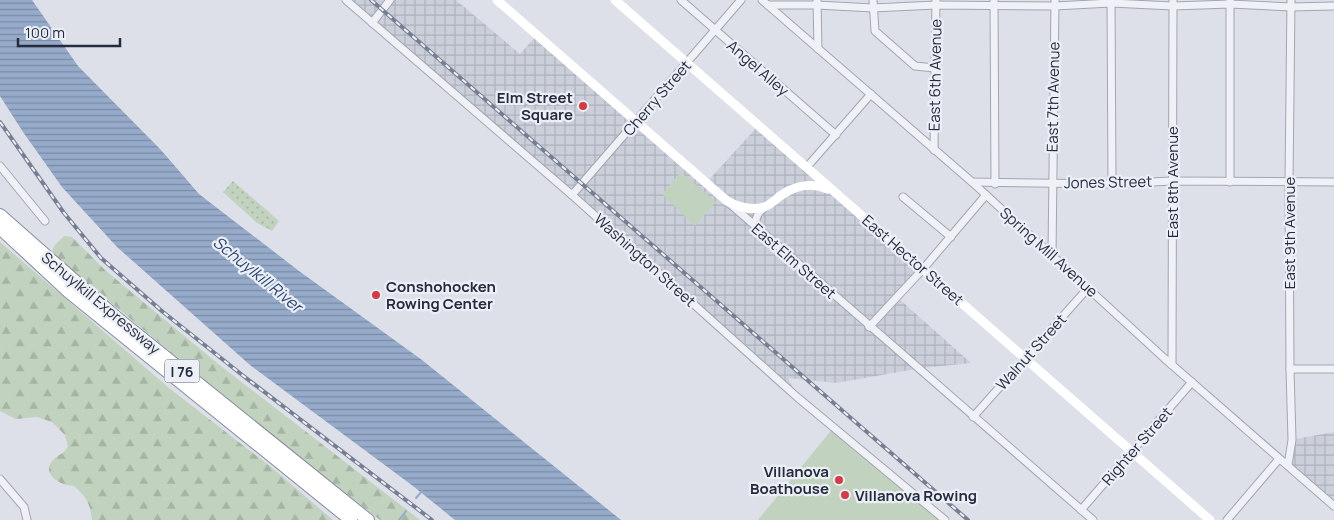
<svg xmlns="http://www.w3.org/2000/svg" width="1334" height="520" font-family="Manrope,sans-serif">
  <defs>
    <pattern id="industrial-grid" width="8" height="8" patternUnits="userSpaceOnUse" patternTransform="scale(1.25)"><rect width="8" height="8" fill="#cbcfda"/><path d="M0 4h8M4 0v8" fill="none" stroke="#aeb2bc"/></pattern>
    <pattern id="forest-firs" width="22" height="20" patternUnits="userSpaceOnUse" patternTransform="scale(1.25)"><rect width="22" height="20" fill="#c1d2be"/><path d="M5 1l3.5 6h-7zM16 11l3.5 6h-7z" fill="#a6b4a4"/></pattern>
    <pattern id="park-dots" width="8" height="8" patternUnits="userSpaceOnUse" patternTransform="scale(1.25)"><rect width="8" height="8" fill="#c1d2be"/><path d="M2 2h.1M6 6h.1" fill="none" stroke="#a6b4a4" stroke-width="1.8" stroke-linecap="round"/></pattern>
    <pattern id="water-rules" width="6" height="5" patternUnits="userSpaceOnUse" patternTransform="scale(1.25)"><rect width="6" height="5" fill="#96aaca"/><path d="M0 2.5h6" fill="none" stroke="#7a8ba5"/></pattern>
  </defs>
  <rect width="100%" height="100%" fill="#dde0e8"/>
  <g fill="url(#industrial-grid)">
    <path d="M346,0h110l64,54 17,-19 169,148 52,-57 165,143 -26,28 74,66 -49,5 -86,15 -48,-5 9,19z"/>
    <path d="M1334,432v75l-43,-39 -1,-28z"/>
  </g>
  <g fill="url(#forest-firs)">
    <path d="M64,236l8,1 34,34 111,92 203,157h-40l-130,-102 -194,-161 -4,-6 3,-6z"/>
    <path d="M0,242l169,146 102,79 62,53h-241c-2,-16 -5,-23 -18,-34 -13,0 -35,-12 -20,-27 5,-5 11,-5 14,-13l-3,-11 -13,-13 -15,-5 -21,2 -16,-8z"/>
  </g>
  <path fill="url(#park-dots)" d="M233,181l46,40 -7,10 -15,-8 -34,-31z"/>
  <g fill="#c1d2be">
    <path d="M681,172l35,30 -21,24 -33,-32z"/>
    <path d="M834,427l51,43 55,50h-182z"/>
  </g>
  <path fill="url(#water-rules)" d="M0,0h32l46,66 83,84 38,44 100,77 123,89 199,160h-166l-42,-34 -163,-121 -133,-118 -55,-60 -39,-55 -23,-36z"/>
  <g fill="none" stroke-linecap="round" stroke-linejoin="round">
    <g stroke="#96aaca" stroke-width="2">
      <path d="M416,498l6,-7"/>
      <path d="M399,520l7,-9"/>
    </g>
    <g stroke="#a2a6b2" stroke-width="9">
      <g id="minor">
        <path d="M346,0l226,195 225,202 148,123"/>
        <path d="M681,0l155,135"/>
        <path d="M762,0l210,182 192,176 170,148"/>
        <path d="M817,0l1,49"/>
        <path d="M873,0l2,31 40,35 19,2"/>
        <path d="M994,0l1,184"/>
        <path d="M1111,0l1,184"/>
        <path d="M768,5h49l56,3 63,-3 119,1 56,-3 62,3 57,-2 61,3 43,-1"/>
        <path d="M372,23l18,-23"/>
        <path d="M934,150l2,-150"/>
        <path d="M0,166l45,55"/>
        <path d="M806,168l65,-74"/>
        <path d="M972,182l140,2 60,-3 162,1"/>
        <path d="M1230,182v-182"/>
        <path d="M572,195l169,-195"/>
        <path d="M903,197l48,40"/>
        <path d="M729,203l364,317"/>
        <path d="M759,229c-6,-8 -2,-16 6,-22"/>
        <path d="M1052,255l3,-255"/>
        <path d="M869,327l54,-58 63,-74"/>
        <path d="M1172,365l1,-365"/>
        <path d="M1290,369h44"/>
        <path d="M973,417l115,-129"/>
        <path d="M1288,465l4,-25 -2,-71 -1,-186 2,-183"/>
        <path d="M0,479l24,28 3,13"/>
        <path d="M1081,510l111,-128"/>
        <path d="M1227,520l52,-61"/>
      </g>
    </g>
    <g stroke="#848c9f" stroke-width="14">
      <g id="motorway">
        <path d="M0,215l118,104 250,201"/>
        <path d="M0,228l69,64 282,228"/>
      </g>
    </g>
    <use href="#minor" stroke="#f0f1f6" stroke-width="7"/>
    <g stroke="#fff" stroke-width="9">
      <path d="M497,0l230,201c11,6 24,10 37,6 6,-2 11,-7 16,-11 14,-10 31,-14 47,-7"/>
      <path d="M615,0l595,520"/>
    </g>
    <use href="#motorway" stroke="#fff" stroke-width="12"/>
    <g stroke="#767e92" stroke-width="4">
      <g id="rail">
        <path d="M371,0l597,520"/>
        <path d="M0,122l64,91 37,45 62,54 83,66 186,142"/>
      </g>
    </g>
    <use href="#rail" stroke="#eceff5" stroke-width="2" stroke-dasharray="5.5" stroke-linecap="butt"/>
  </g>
  <g fill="#d43b43" stroke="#eceff5" stroke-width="2">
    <circle cx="583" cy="106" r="5"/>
    <circle cx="376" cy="295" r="5"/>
    <circle cx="839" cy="480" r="5"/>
    <circle cx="845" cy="495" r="5"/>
  </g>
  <g text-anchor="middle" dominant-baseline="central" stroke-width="4.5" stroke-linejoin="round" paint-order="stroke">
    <rect fill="#eceff5" stroke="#616676" stroke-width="1" x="164.5" y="359.5" width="35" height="23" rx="4"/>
    <g font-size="14" font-weight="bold" fill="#262c3f">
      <text x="182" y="371">I 76</text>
    </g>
    <g font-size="15" fill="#262c3f" stroke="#eceff5">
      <text transform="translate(758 68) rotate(41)">Angel Alley</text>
      <text transform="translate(935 75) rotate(-89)">East 6th Avenue</text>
      <text transform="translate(1053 97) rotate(-89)">East 7th Avenue</text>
      <text transform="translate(657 98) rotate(-49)">Cherry Street</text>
      <text transform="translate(1108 182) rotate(-1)">Jones Street</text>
      <text transform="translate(1172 182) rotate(-90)">East 8th Avenue</text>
      <text transform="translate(1289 233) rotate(-90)">East 9th Avenue</text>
      <text transform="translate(1049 252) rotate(42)">Spring Mill Avenue</text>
      <text transform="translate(645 260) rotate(42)">Washington Street</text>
      <text transform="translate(913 260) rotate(41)">East Hector Street</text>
      <text transform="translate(794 261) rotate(41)">East Elm Street</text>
      <text transform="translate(101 303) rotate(40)">Schuylkill Expressway</text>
      <text transform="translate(1031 352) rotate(-48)">Walnut Street</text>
      <text transform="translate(1137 446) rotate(-49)">Righter Street</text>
    </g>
    <g font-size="15" font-weight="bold" fill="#262c3f" stroke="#eceff5" text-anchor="end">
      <text x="573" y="97">Elm Street<tspan x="573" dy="17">Square</tspan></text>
      <text x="386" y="286" text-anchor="start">Conshohocken<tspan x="386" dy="17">Rowing Center</tspan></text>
      <text x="829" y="471">Villanova<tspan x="829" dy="17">Boathouse</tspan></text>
      <text x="855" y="495" text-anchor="start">Villanova Rowing</text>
    </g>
    <g font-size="16" font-style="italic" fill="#2e4774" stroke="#eceff5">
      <text transform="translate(258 274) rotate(39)">Schuylkill River</text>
    </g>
  </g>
  <path d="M18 38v8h102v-8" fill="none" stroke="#262c3f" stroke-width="2.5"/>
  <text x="25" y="38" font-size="15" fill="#262c3f" stroke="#eceff5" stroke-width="4" paint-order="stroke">100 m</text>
</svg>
